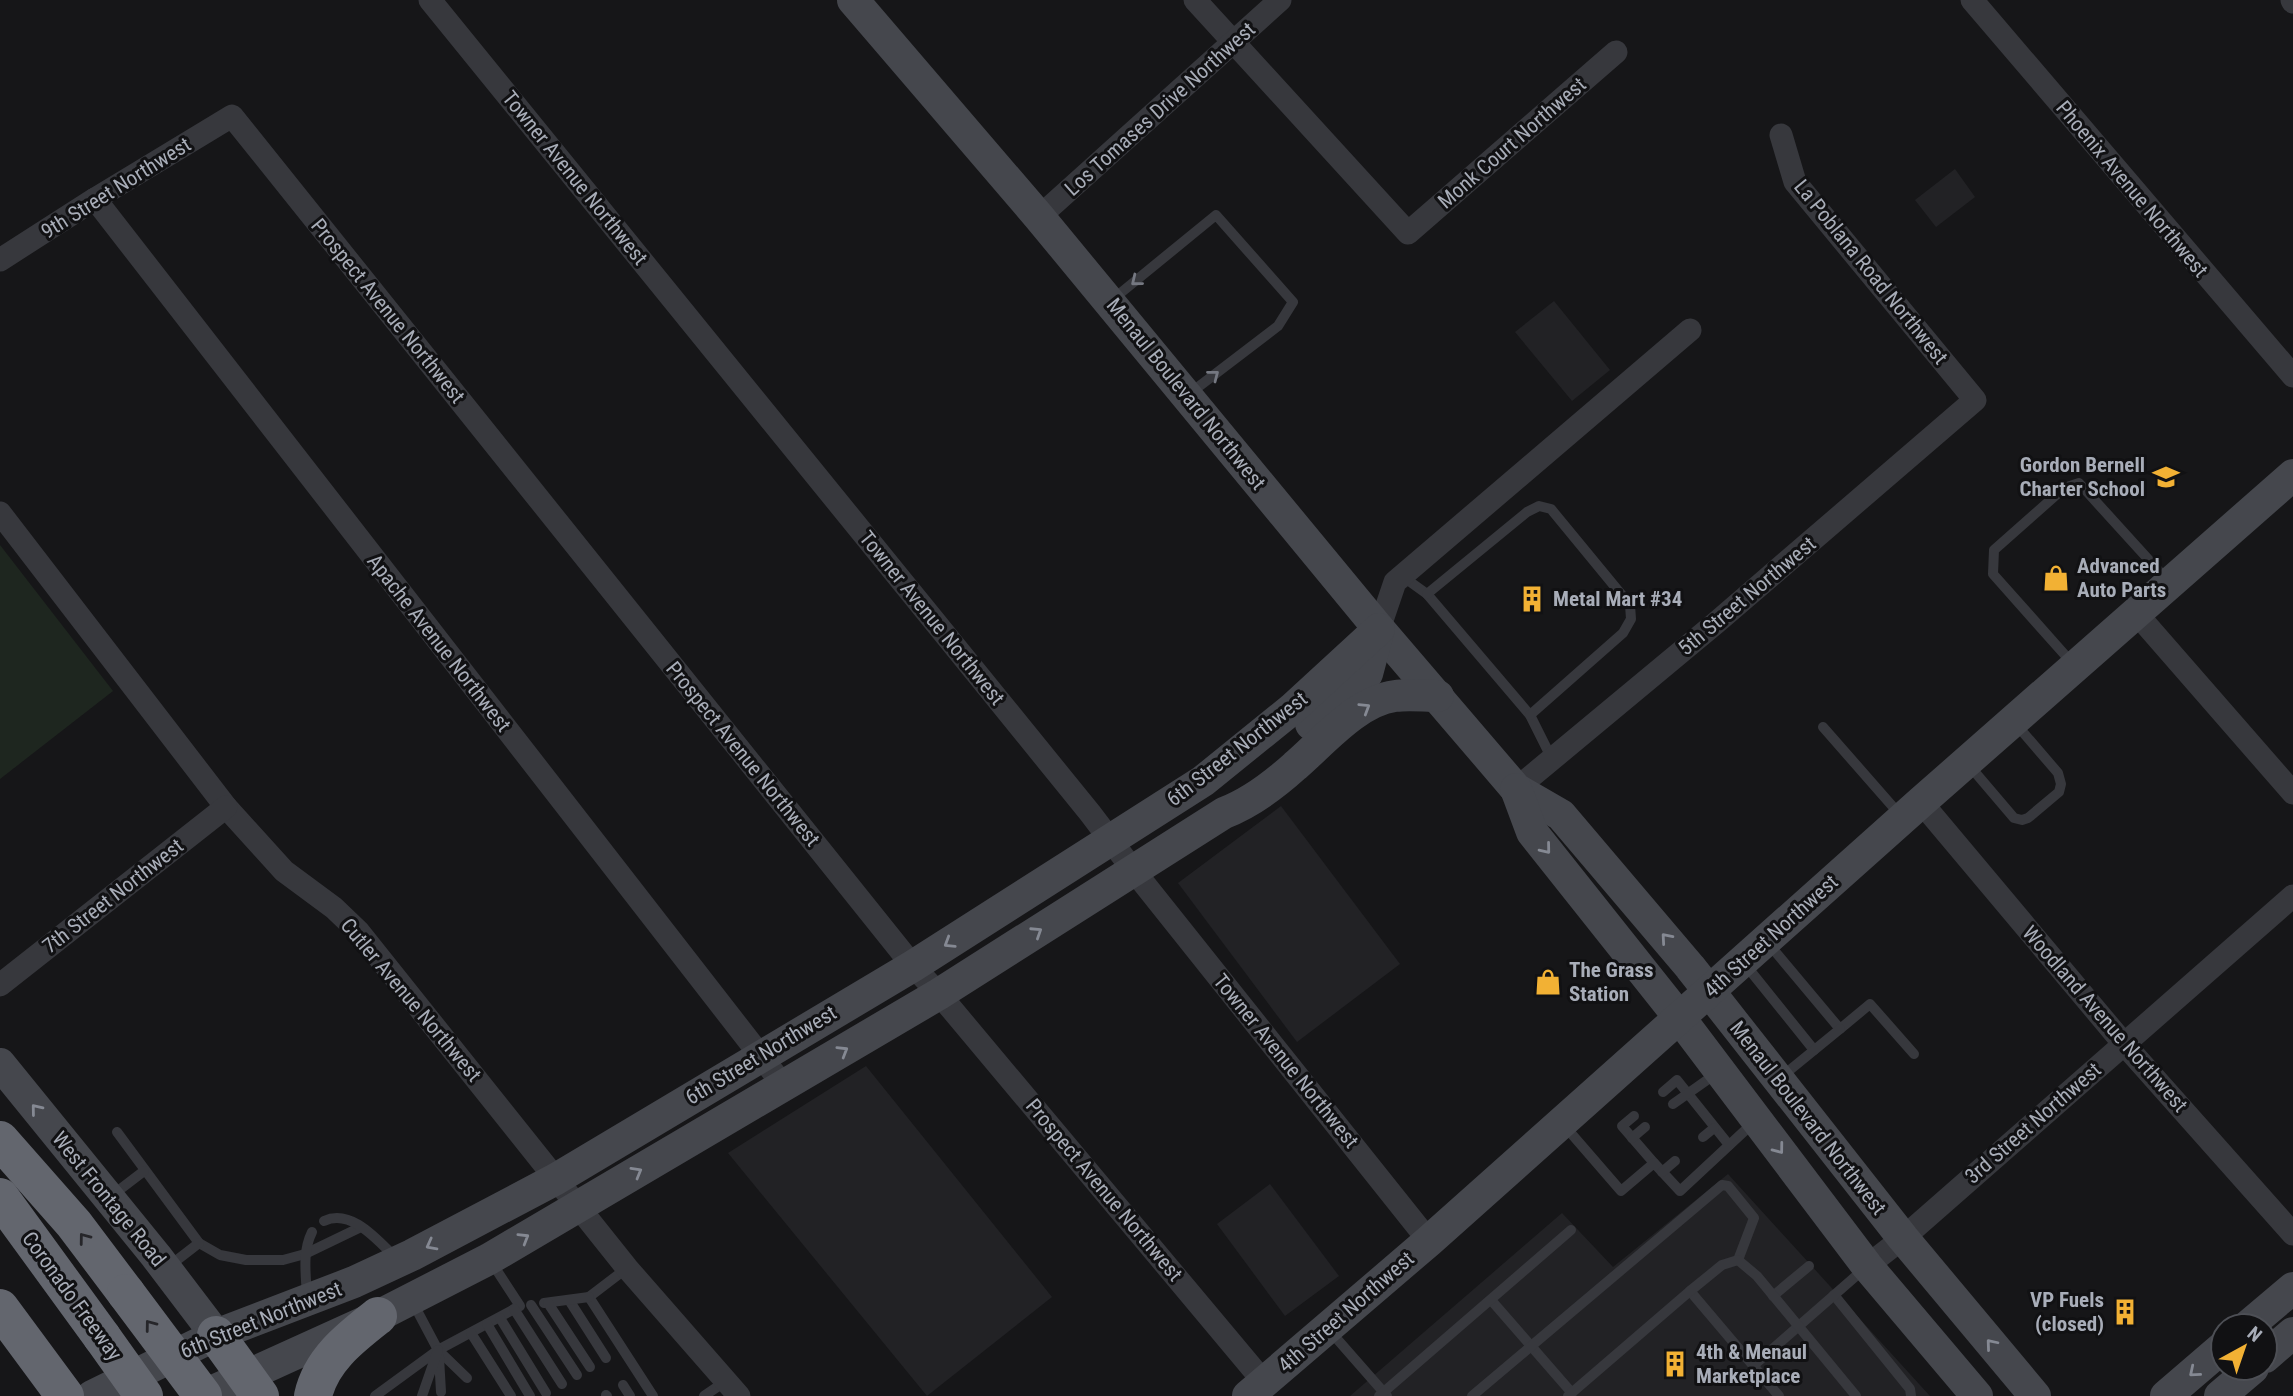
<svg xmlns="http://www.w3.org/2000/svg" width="2293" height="1396" font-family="'Roboto Condensed',sans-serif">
  <rect width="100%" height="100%" fill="#161618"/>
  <g fill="#222225">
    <path d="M1955,169l20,28 -39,30 -21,-27z"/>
    <path d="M1554,301l56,69 -38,31 -57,-69z"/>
    <path d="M1281,806l119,158 -103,78 -119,-159z"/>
    <path d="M866,1066l186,231 -125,99 -199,-243z"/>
    <path d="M1728,1174l202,222h-580l212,-183 51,54z"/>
    <path d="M1270,1184l69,92 -54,40 -68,-92z"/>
  </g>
  <path fill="#1e261f" d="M0,545l113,146 -113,88z"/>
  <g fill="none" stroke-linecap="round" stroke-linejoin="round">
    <g stroke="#37383d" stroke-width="10">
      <path d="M1112,300l104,-85 77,87 -15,24 -89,68"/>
      <path d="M1402,576l25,18 103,121 22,44"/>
      <path d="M1427,594l100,-82 12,-6 12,3 79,96 1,14 -8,14 -93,82"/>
      <path d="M2073,664l-80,-90 1,-24 70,-62 15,-5 89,98"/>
      <path d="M1823,727l78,89"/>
      <path d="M1968,764l46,54 8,2 6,-2 31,-26 2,-8 -3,-11 -43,-50"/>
      <path d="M1768,943l72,86 30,-25 44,50"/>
      <path d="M1744,963l70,87"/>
      <path d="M1780,1078l60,-49"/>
      <path d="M1663,1092l14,-12 52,65"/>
      <path d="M1673,1104l44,-31"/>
      <path d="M1634,1116l-12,10 32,37"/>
      <path d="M1563,1124l58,67 33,-28 26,28 73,-68"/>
      <path d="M117,1132l82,111 21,12 26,5h37l22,-6 56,-27"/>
      <path d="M1703,1137l11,-9"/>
      <path d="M1632,1138l13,-11"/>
      <path d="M1662,1172l13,-11"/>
      <path d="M110,1197l34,-26"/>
      <path d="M324,1221c28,-13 54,20 73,38"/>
      <path d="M168,1267l31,-24"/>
      <path d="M627,1268l-38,29 64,99"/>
      <path d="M1690,1291l89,105"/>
      <path d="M1834,1295l76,94 1,7"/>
      <path d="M1773,1296l36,-30"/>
      <path d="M307,1297c-1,-22 -5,-45 5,-65"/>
      <path d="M569,1300l37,58"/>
      <path d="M1491,1300l81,93"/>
      <path d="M412,1301l26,49 82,-44 -30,-46"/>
      <path d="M544,1303l45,-6"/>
      <path d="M548,1303l42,64"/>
      <path d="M531,1305l46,70"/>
      <path d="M514,1309l48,75"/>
      <path d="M500,1318l46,75"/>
      <path d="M487,1324l43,72"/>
      <path d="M1330,1331l57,65"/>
      <path d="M471,1333l40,63"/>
      <path d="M438,1350l29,28"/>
      <path d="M439,1357l2,35"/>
      <path d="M1753,1366l111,-97"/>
      <path d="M623,1385l7,11"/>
      <path d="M606,1395l1,1"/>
      <path d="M375,1396l63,-46"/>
      <path d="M422,1396l16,-46"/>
      <path d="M704,1396l22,-15"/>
      <path d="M1379,1396l192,-166"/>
      <path d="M1472,1396l250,-211 6,1 26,32 -16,42"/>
      <path d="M1568,1396l122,-105 32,-26 16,-5 19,16 99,120"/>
    </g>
    <g stroke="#37383d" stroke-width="23">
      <path d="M430,0l660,813 44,58 295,370"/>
      <path d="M1195,0l213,233 208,-181"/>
      <path d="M1972,0l321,376"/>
      <path d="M2292,0l1,2"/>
      <path d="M95,199l689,887"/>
      <path d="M1039,217l241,-217"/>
      <path d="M0,260l95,-61 137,-83 681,850 26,28 325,388"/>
      <path d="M0,513l226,294 58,64 50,37 24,23 269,337 112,128"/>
      <path d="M2136,613l157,180"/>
      <path d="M1379,629l16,-47 295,-252"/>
      <path d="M1516,789l201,-167 258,-222 -180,-218 -14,-47"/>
      <path d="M1921,802l203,242 169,190"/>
      <path d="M0,985l226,-178"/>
      <path d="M1867,1266l36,-28 390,-342"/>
    </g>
    <g stroke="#45474d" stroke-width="32">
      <path d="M853,0l186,217 340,412 137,160 45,26 129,152 213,271 132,158"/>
      <path d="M1311,724l56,-50 12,-45"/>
      <path d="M1516,789l16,43 147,185 188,249 110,130"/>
      <path d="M0,1064l156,192 60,79"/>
      <path d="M2248,1326l45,-38"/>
      <path d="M2265,1357l28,-24"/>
      <path d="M92,1396l124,-61 138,-53 58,-27 144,-76 357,-213 290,-185 89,-72 87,-80"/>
      <path d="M202,1396l176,-80 111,-57 450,-265 285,-181c26,-10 50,-28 71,-47 28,-24 62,-65 100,-70 13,-2 29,0 43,0"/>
      <path d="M1248,1396l181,-155 492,-439 372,-327"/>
      <path d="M2166,1396l57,-49"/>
      <path d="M2220,1396l33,-28"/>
    </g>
    <g stroke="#63666e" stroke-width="38">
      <path d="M0,1140l74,84 52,69"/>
      <path d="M0,1197l102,140"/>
      <path d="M0,1308l65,88"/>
      <path d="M216,1335l44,61"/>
      <path d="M313,1396c8,-36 37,-58 65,-80"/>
    </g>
    <g stroke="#63666e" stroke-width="38">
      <path d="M126,1293l77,103"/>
      <path d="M102,1337l42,59"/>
    </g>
  </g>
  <defs><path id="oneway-chevron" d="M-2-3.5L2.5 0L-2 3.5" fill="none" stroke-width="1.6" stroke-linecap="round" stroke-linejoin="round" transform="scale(1.75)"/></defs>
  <g stroke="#757881">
    <use href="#oneway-chevron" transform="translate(1136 281) rotate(141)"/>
    <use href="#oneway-chevron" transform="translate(1214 375) rotate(-38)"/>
  </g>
  <g stroke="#858993">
    <use href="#oneway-chevron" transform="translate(1365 708) rotate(-32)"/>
    <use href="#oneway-chevron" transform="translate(1546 849) rotate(51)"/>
    <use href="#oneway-chevron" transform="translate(1037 932) rotate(-33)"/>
    <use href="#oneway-chevron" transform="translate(1666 938) rotate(-131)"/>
    <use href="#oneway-chevron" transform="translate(949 943) rotate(148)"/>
    <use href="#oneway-chevron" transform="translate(843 1051) rotate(-31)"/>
    <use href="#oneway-chevron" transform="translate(36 1109) rotate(-129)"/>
    <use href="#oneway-chevron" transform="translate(1779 1149) rotate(53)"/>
    <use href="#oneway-chevron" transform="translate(637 1172) rotate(-30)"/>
    <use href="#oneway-chevron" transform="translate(524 1238) rotate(-31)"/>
    <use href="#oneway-chevron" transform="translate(431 1245) rotate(152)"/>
    <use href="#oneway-chevron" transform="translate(1991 1344) rotate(-130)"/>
    <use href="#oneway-chevron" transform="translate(2194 1372) rotate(140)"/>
  </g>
  <g stroke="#26262a">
    <use href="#oneway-chevron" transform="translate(84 1238) rotate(-127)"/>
    <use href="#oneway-chevron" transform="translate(150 1325) rotate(-127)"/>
  </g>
  <defs>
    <g id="school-bare" transform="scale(2.1)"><path d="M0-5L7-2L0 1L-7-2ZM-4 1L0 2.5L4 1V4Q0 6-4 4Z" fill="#f2b134" stroke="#111113" stroke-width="2.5" paint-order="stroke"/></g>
    <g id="shop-bare" transform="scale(2.1)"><path d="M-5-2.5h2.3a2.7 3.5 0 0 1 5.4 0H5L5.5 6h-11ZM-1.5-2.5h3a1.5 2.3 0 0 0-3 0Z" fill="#f2b134" stroke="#111113" stroke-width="2.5" paint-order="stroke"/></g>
    <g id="building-bare" transform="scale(2.1)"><path d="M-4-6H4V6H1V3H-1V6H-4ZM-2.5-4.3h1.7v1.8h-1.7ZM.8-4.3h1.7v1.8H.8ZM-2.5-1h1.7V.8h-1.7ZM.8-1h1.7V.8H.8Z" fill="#f2b134" stroke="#111113" stroke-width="2.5" paint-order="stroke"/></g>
  </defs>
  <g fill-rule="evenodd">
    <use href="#school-bare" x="2166" y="477"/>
    <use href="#shop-bare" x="2056" y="578"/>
    <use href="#building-bare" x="1532" y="599"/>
    <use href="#shop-bare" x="1548" y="982"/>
    <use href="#building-bare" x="2125" y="1312"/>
    <use href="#building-bare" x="1675" y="1364"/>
  </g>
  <g text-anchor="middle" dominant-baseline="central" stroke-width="6" stroke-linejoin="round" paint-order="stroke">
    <g font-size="21" fill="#a8adb8" stroke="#111113">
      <text transform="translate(1160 109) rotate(-42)">Los Tomases Drive Northwest</text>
      <text transform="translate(1512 143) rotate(-41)">Monk Court Northwest</text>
      <text transform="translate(575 178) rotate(51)">Towner Avenue Northwest</text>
      <text transform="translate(116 188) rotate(-32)">9th Street Northwest</text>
      <text transform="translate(2132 189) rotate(50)">Phoenix Avenue Northwest</text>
      <text transform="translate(1871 272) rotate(51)">La Poblana Road Northwest</text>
      <text transform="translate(388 311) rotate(51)">Prospect Avenue Northwest</text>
      <text transform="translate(1186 394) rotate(51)">Menaul Boulevard Northwest</text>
      <text transform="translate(1747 596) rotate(-40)">5th Street Northwest</text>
      <text transform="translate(932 618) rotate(51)">Towner Avenue Northwest</text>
      <text transform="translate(439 643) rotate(52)">Apache Avenue Northwest</text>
      <text transform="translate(1237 749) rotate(-38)">6th Street Northwest</text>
      <text transform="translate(743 754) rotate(51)">Prospect Avenue Northwest</text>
      <text transform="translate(113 896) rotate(-38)">7th Street Northwest</text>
      <text transform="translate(1771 936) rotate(-42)">4th Street Northwest</text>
      <text transform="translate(411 1000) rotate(50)">Cutler Avenue Northwest</text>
      <text transform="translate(2105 1019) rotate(49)">Woodland Avenue Northwest</text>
      <text transform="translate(761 1055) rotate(-31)">6th Street Northwest</text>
      <text transform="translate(1286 1061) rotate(51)">Towner Avenue Northwest</text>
      <text transform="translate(1808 1118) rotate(52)">Menaul Boulevard Northwest</text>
      <text transform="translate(2033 1123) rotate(-41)">3rd Street Northwest</text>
      <text transform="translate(1104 1190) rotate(50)">Prospect Avenue Northwest</text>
      <text transform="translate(109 1199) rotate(51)">West Frontage Road</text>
      <text transform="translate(72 1296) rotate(54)">Coronado Freeway</text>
      <text transform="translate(1346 1312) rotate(-41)">4th Street Northwest</text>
      <text transform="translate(261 1320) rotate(-22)">6th Street Northwest</text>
    </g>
    <g font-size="21" font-weight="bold" fill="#a8adb8" stroke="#111113" text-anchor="start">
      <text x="2145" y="465" text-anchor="end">Gordon Bernell<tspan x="2145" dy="24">Charter School</tspan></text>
      <text x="2077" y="566">Advanced<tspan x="2077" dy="24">Auto Parts</tspan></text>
      <text x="1553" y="599">Metal Mart #34</text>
      <text x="1569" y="970">The Grass<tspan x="1569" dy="24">Station</tspan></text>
      <text x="2104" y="1300" text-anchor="end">VP Fuels<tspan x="2104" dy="24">(closed)</tspan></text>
      <text x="1696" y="1352">4th &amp; Menaul<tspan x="1696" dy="24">Marketplace</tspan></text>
    </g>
  </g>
  <g transform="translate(2244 1347) rotate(40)"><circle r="33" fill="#111113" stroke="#4d4f55" stroke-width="2"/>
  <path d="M0-5L12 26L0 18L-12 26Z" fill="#f2b134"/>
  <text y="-10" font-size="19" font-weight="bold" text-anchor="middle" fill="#a8adb8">N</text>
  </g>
</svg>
